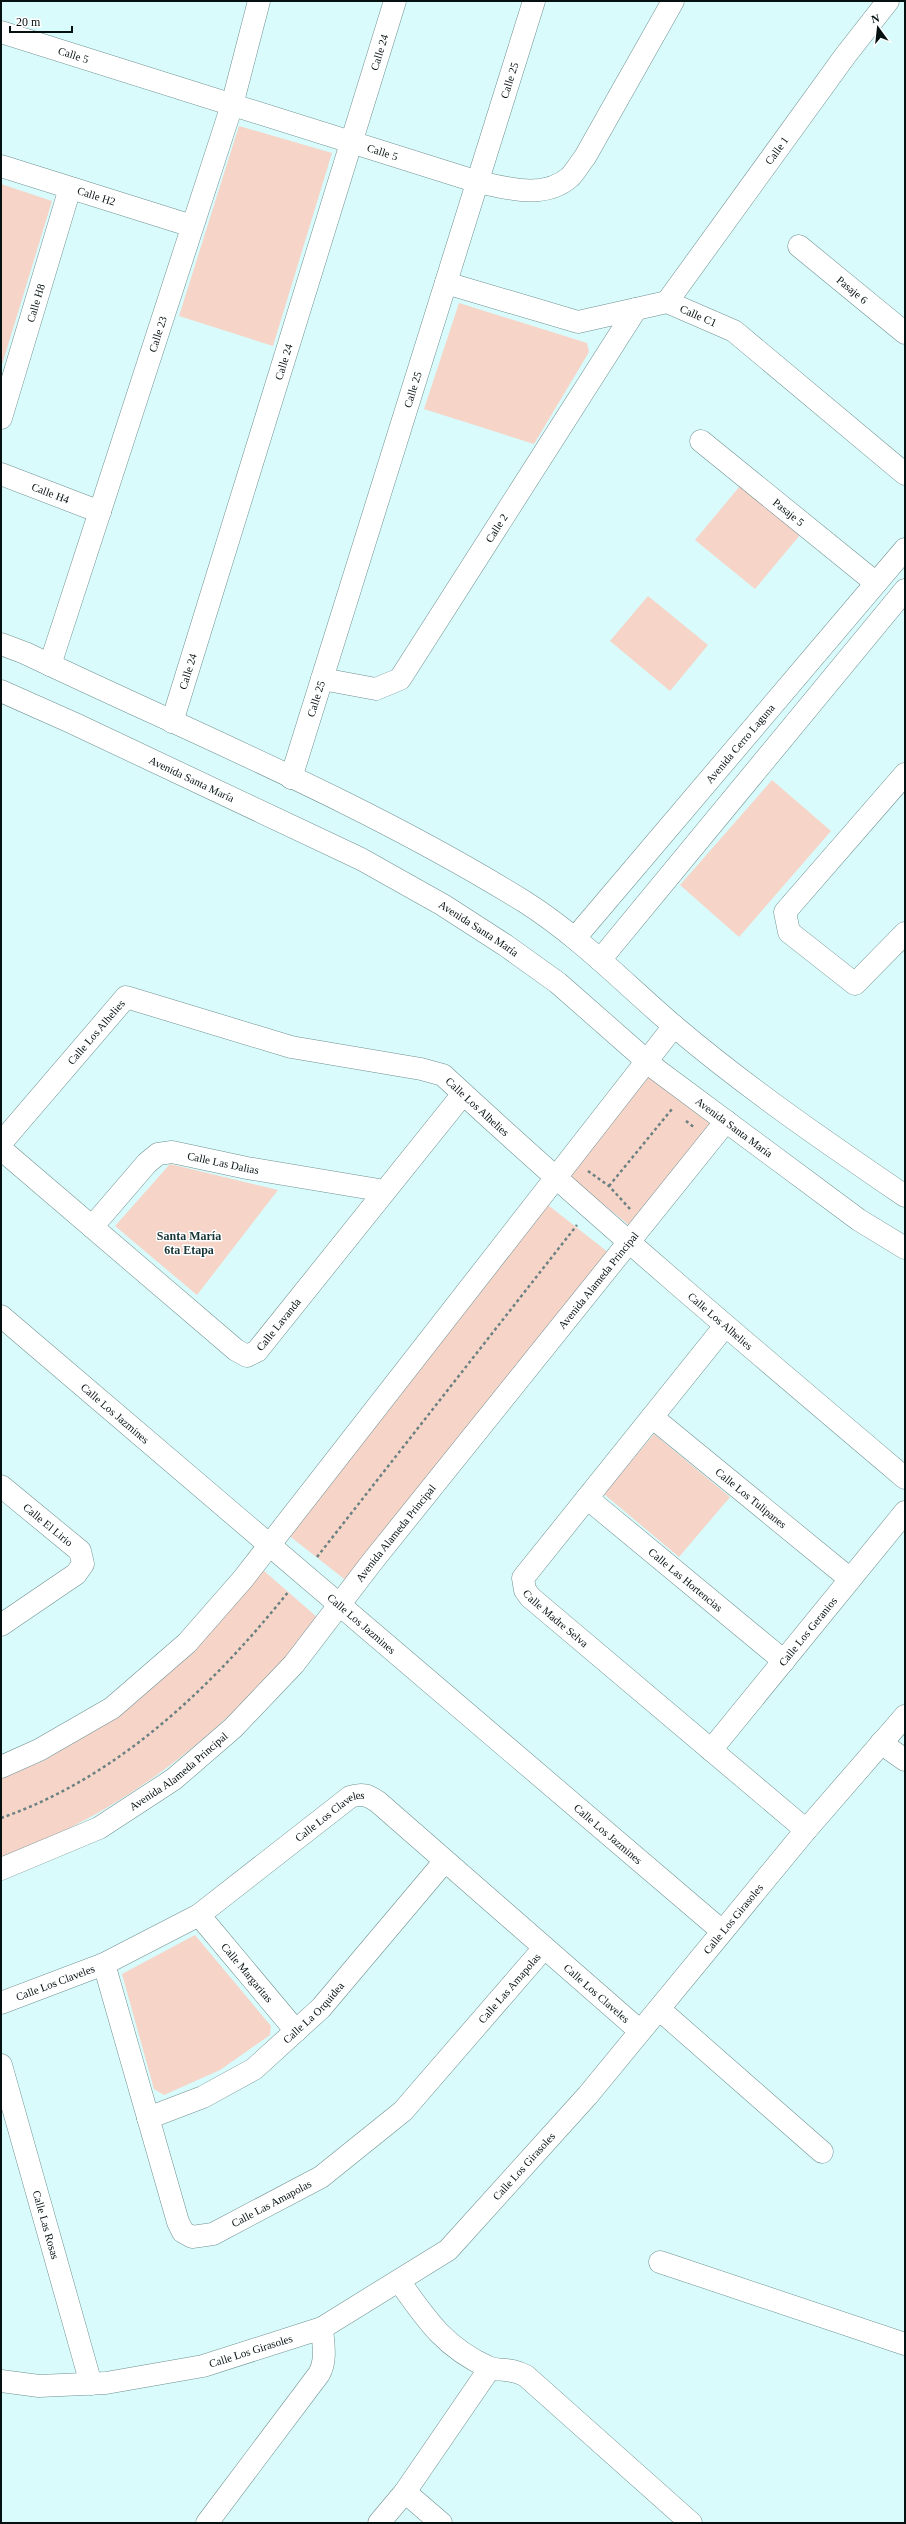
<svg xmlns="http://www.w3.org/2000/svg" width="906" height="2524" font-family="'Times New Roman',serif">
  <rect width="100%" height="100%" fill="#d9fbfb"/>
  <g fill="#f7d4c8">
    <path d="M239,126l93,27 -59,193 -94,-30z"/>
    <path d="M1,184l51,17 -51,167z"/>
    <path d="M459,303l128,40 2,9 -55,92 -110,-35z"/>
    <path d="M740,486l60,49 -45,54 -60,-49z"/>
    <path d="M648,596l60,49 -38,46 -60,-50z"/>
    <path d="M772,780l59,51 -92,106 -59,-52z"/>
    <path d="M650,1075l61,49 -82,101 -61,-49z"/>
    <path d="M170,1164l108,26 -81,105 -82,-69z"/>
    <path d="M548,1205l61,48 -261,329 -61,-48z"/>
    <path d="M654,1434l76,63 -51,60 -75,-63z"/>
    <path d="M263,1570l55,48c-71,90 -157,167 -261,216 -19,9 -37,18 -56,24v-80l42,-17 75,-44 76,-65z"/>
    <path d="M195,1935l76,91 -1,9 -50,35 -56,25 -10,-6 -32,-115z"/>
  </g>
  <g fill="none" stroke-linecap="round" stroke-linejoin="round">
    <g stroke="#719091" stroke-width="23">
      <g id="minor">
        <path id="s1" d="M1,32l477,150c29,6 66,18 92,-5 6,-6 10,-14 15,-20l88,-156"/>
        <path id="s2" d="M1,166l191,60"/>
        <path id="s3" d="M799,246l106,87"/>
        <path id="s4" d="M446,283l132,39 89,-20 67,29 171,143"/>
        <path id="s5" d="M667,302l178,-246 43,-55"/>
        <path id="s6" d="M1,418l69,-230"/>
        <path id="s7" d="M701,441l175,142"/>
        <path id="s8" d="M1,474l99,38"/>
        <path id="s9" d="M50,665l182,-560 27,-104"/>
        <path id="s10" d="M322,679l54,10 24,-10 236,-370"/>
        <path id="s11" d="M172,722l223,-721"/>
        <path d="M905,774l-120,138 4,20 66,52 50,-51"/>
        <path id="s12" d="M291,778l243,-777"/>
        <path id="s13" d="M575,938l330,-389"/>
        <path d="M600,960l305,-370"/>
        <path id="s14" d="M1,1143l125,-146 165,50 130,22 22,6c150,139 306,271 462,403"/>
        <path id="s15" d="M1,1149l235,201 11,6 10,-5 206,-257"/>
        <path id="s16" d="M92,1227l55,-64 11,-9 14,-2 75,16 138,23"/>
        <path id="s17" d="M1,1316l721,615"/>
        <path id="s18" d="M725,1326l-202,252 2,12 5,7 276,233"/>
        <path id="s19" d="M652,1417l198,162"/>
        <path id="s20" d="M1,1486l79,65 3,13 -7,10 -75,51"/>
        <path id="s21" d="M587,1498l197,163"/>
        <path d="M881,1743l24,17"/>
        <path id="s22" d="M711,1750l194,-238"/>
        <path d="M1,1767l38,-17 73,-42 75,-65 56,-64 431,-553"/>
        <path id="s23" d="M1,1869l98,-41 75,-49 59,-51 61,-64 78,-102 354,-441"/>
        <path id="s24" d="M199,1915l97,116"/>
        <path id="s25" d="M104,1964l74,258 5,10 9,5 21,-3 108,-57 82,-66 141,-163"/>
        <path id="s26" d="M1,2003l103,-39 95,-49 151,-118c12,-4 18,-2 28,5l262,229"/>
        <path d="M659,2009l163,143"/>
        <path id="s27" d="M1,2065l90,319"/>
        <path id="s28" d="M148,2118l55,-21 51,-28 67,-61 123,-146"/>
        <path d="M660,2262l245,82"/>
        <path d="M399,2281c27,38 45,66 89,86 12,5 23,0 38,9l165,147"/>
        <path id="s29" d="M1,2381l38,5 67,-3 97,-17 119,-38 126,-78 140,-155 218,-265 99,-114"/>
        <path d="M405,2492l36,31"/>
        <path d="M207,2523l112,-149c8,-14 4,-31 3,-46"/>
        <path d="M379,2523l26,-31 85,-124"/>
      </g>
    </g>
    <g stroke="#719091" stroke-width="23">
      <g id="major">
        <path d="M1,644l24,9c168,80 342,151 500,249 55,35 100,82 149,124 73,62 152,116 231,170"/>
        <path id="s30" d="M1,691l72,32 288,136 82,46 62,40 53,38 99,87 202,150 46,28"/>
      </g>
    </g>
    <g stroke="#6b8181" stroke-width="2.5" stroke-dasharray="3 3" stroke-linecap="butt">
      <path d="M686,1121l9,7"/>
      <path d="M588,1171l21,15 21,23"/>
      <path d="M609,1186l63,-77"/>
      <path d="M317,1557l260,-332"/>
      <path d="M1,1818c118,-41 212,-132 288,-227"/>
    </g>
    <use href="#minor" stroke="#fff" stroke-width="22"/>
    <use href="#major" stroke="#fff" stroke-width="22"/>
  </g>
  <g text-anchor="middle" dominant-baseline="central" stroke-width="3" stroke-linejoin="round" paint-order="stroke">
    <g font-size="11" fill="#051011" stroke="#fff">
      <text stroke="none"><textPath href="#s11" startOffset="701">Calle 24</textPath></text>
      <text stroke="none"><textPath href="#s1" startOffset="76">Calle 5</textPath></text>
      <text stroke="none"><textPath href="#s12" startOffset="731">Calle 25</textPath></text>
      <text stroke="none"><textPath href="#s5" startOffset="187">Calle 1</textPath></text>
      <text stroke="none"><textPath href="#s1" startOffset="400">Calle 5</textPath></text>
      <text stroke="none"><textPath href="#s2" startOffset="100">Calle H2</textPath></text>
      <text stroke="none"><textPath href="#s3" startOffset="69">Pasaje 6</textPath></text>
      <text stroke="none"><textPath href="#s6" startOffset="120">Calle H8</textPath></text>
      <text stroke="none"><textPath href="#s4" startOffset="263">Calle C1</textPath></text>
      <text stroke="none"><textPath href="#s9" startOffset="348">Calle 23</textPath></text>
      <text stroke="none"><textPath href="#s11" startOffset="377">Calle 24</textPath></text>
      <text stroke="none"><textPath href="#s12" startOffset="407">Calle 25</textPath></text>
      <text stroke="none"><textPath href="#s8" startOffset="53">Calle H4</textPath></text>
      <text stroke="none"><textPath href="#s7" startOffset="113">Pasaje 5</textPath></text>
      <text stroke="none"><textPath href="#s10" startOffset="260">Calle 2</textPath></text>
      <text stroke="none"><textPath href="#s11" startOffset="53">Calle 24</textPath></text>
      <text stroke="none"><textPath href="#s12" startOffset="83">Calle 25</textPath></text>
      <text stroke="none"><textPath href="#s13" startOffset="255">Avenida Cerro Laguna</textPath></text>
      <text stroke="none"><textPath href="#s30" startOffset="210">Avenida Santa María</textPath></text>
      <text stroke="none"><textPath href="#s30" startOffset="534">Avenida Santa María</textPath></text>
      <text stroke="none"><textPath href="#s14" startOffset="146">Calle Los Alhelies</textPath></text>
      <text stroke="none"><textPath href="#s14" startOffset="566">Calle Los Alhelies</textPath></text>
      <text stroke="none"><textPath href="#s30" startOffset="858">Avenida Santa María</textPath></text>
      <text stroke="none"><textPath href="#s16" startOffset="165">Calle Las Dalias</textPath></text>
      <text stroke="none"><textPath href="#s23" startOffset="852">Avenida Alameda Principal</textPath></text>
      <text stroke="none"><textPath href="#s14" startOffset="890">Calle Los Alhelies</textPath></text>
      <text stroke="none"><textPath href="#s15" startOffset="367">Calle Lavanda</textPath></text>
      <text stroke="none"><textPath href="#s17" startOffset="150">Calle Los Jazmines</textPath></text>
      <text stroke="none"><textPath href="#s19" startOffset="128">Calle Los Tulipanes</textPath></text>
      <text stroke="none"><textPath href="#s20" startOffset="61">Calle El Lirio</textPath></text>
      <text stroke="none"><textPath href="#s23" startOffset="528">Avenida Alameda Principal</textPath></text>
      <text stroke="none"><textPath href="#s21" startOffset="128">Calle Las Hortencias</textPath></text>
      <text stroke="none"><textPath href="#s18" startOffset="377">Calle Madre Selva</textPath></text>
      <text stroke="none"><textPath href="#s17" startOffset="474">Calle Los Jazmines</textPath></text>
      <text stroke="none"><textPath href="#s22" startOffset="153">Calle Los Geranios</textPath></text>
      <text stroke="none"><textPath href="#s23" startOffset="204">Avenida Alameda Principal</textPath></text>
      <text stroke="none"><textPath href="#s26" startOffset="382">Calle Los Claveles</textPath></text>
      <text stroke="none"><textPath href="#s17" startOffset="798">Calle Los Jazmines</textPath></text>
      <text stroke="none"><textPath href="#s29" startOffset="914">Calle Los Girasoles</textPath></text>
      <text stroke="none"><textPath href="#s24" startOffset="75">Calle Margaritas</textPath></text>
      <text stroke="none"><textPath href="#s26" startOffset="58">Calle Los Claveles</textPath></text>
      <text stroke="none"><textPath href="#s25" startOffset="701">Calle Las Amapolas</textPath></text>
      <text stroke="none"><textPath href="#s26" startOffset="729">Calle Los Claveles</textPath></text>
      <text stroke="none"><textPath href="#s28" startOffset="199">Calle La Orquidea</textPath></text>
      <text stroke="none"><textPath href="#s29" startOffset="590">Calle Los Girasoles</textPath></text>
      <text stroke="none"><textPath href="#s25" startOffset="377">Calle Las Amapolas</textPath></text>
      <text stroke="none"><textPath href="#s27" startOffset="166">Calle Las Rosas</textPath></text>
      <text stroke="none"><textPath href="#s29" startOffset="254">Calle Los Girasoles</textPath></text>
    </g>
    <g font-size="12" font-weight="bold" fill="#183536" stroke="#fff">
      <text x="189" y="1236">Santa María<tspan x="189" dy="14">6ta Etapa</tspan></text>
    </g>
  </g>
  <rect width="906" height="2524" fill="none" stroke="#051011" stroke-width="4"/>
  <g transform="translate(878 28) rotate(345)" stroke="#ffffff" stroke-width="3" paint-order="stroke">
  <path d="M0-3L7 15L0 10L-7 15Z" fill="#051011"/>
  <text y="-6" font-size="11" font-weight="bold" text-anchor="middle" fill="#051011">N</text>
  </g>
  <path d="M10 26v6h62v-6" fill="none" stroke="#051011" stroke-width="2"/>
  <text x="16" y="26" font-size="12" fill="#051011" stroke="#ffffff" stroke-width="3" paint-order="stroke">20 m</text>
</svg>
